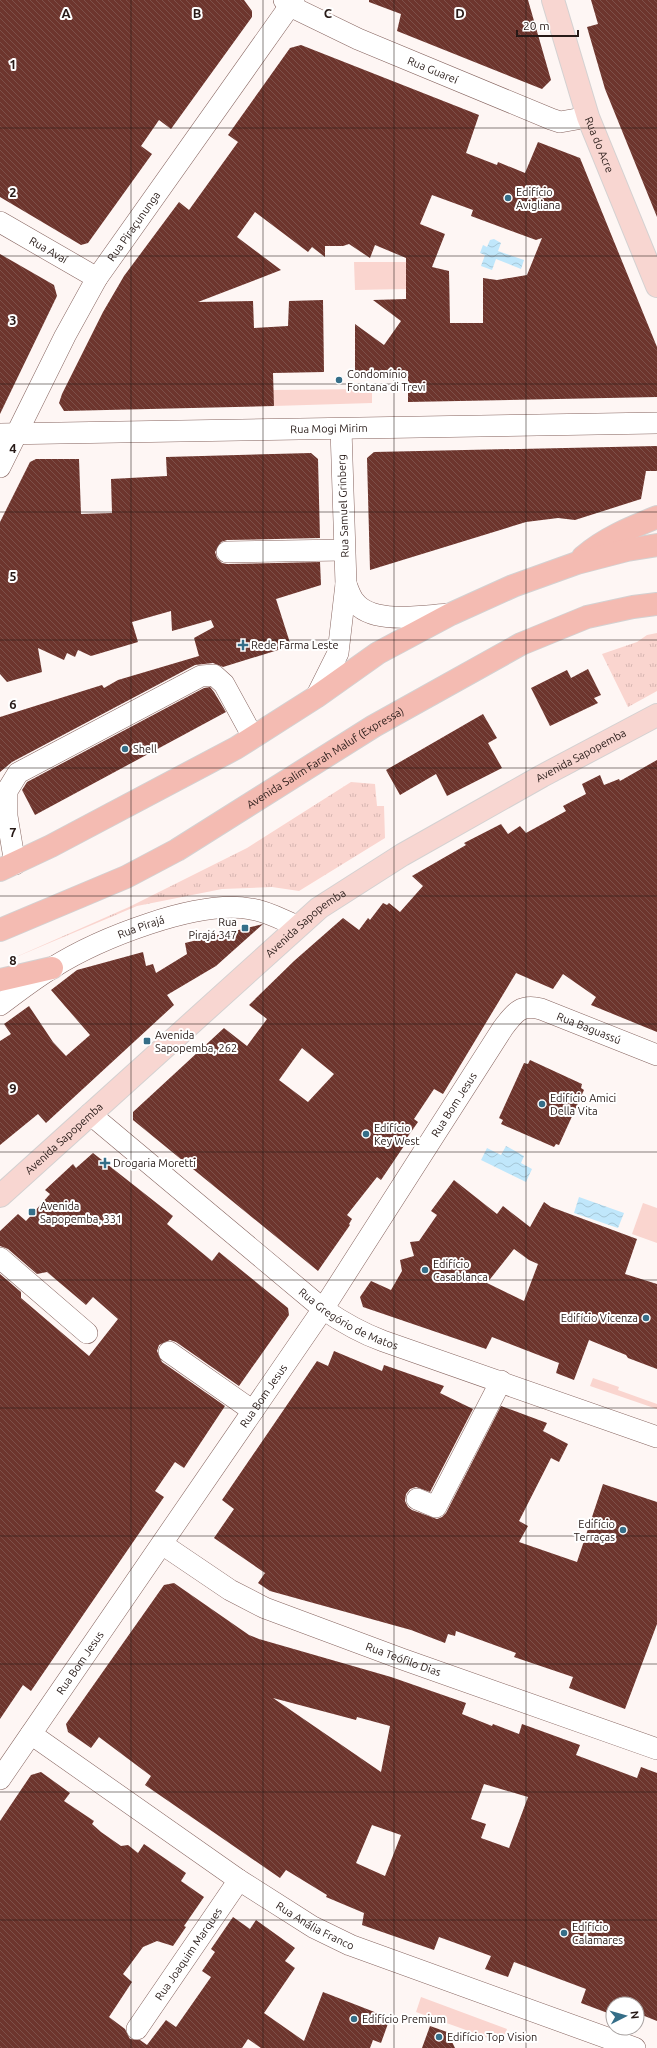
<svg xmlns="http://www.w3.org/2000/svg" width="657" height="2048" font-family="Ubuntu,sans-serif">
  <defs>
    <pattern id="park-tufts" width="24" height="20" patternUnits="userSpaceOnUse"><rect width="24" height="20" fill="#fad5cf"/><path d="M3 7l-1-3M5 7V3M7 7l1-3M15 17l-1-3M17 17v-4M19 17l1-3" fill="none" stroke="#d6b6b1"/></pattern>
    <pattern id="water-waves" width="16" height="10" patternUnits="userSpaceOnUse"><rect width="16" height="10" fill="#c0e7fb"/><path d="M0 5q4-4 8 0t8 0" fill="none" stroke="#a5c6d6"/></pattern>
    <pattern id="building-back-hatch" width="6" height="6" patternUnits="userSpaceOnUse"><rect width="6" height="6" fill="#6d352d"/><path d="M-1 5l2 2M0 0l6 6M5-1l2 2" fill="none" stroke="#7d5049"/></pattern>
  </defs>
  <rect width="100%" height="100%" fill="#fef6f4"/>
  <g fill="url(#park-tufts)">
    <path d="M657,633v58l-29,16 -26,-53 35,-12 10,-7z"/>
    <path d="M351,782l24,2 2,22h7l1,32 -86,53 -27,-4 -50,2 -85,17 -128,54 120,-53 118,-59z"/>
  </g>
  <g fill="#fad5cf">
    <path d="M354,262h52v27l-51,1z"/>
    <path d="M372,389v14l-98,3 -1,-16z"/>
    <path d="M643,1203l14,5v35l-25,-9z"/>
    <path d="M593,1378l26,9 -1,3 39,14v5l-67,-23z"/>
    <path d="M421,1997l86,32 -5,14 -86,-31z"/>
  </g>
  <g fill="url(#water-waves)">
    <path d="M494,239l7,4 -3,8 26,9 -3,9 -25,-10 -4,11 -11,-4 4,-11 -5,-2 3,-8 4,2 3,-7z"/>
    <path d="M506,1146l18,10 -3,7 11,6 -6,13 -45,-22 6,-12 14,7z"/>
    <path d="M579,1197l45,16 -6,15 -44,-15z"/>
  </g>
  <g fill="url(#building-back-hatch)" fill-rule="evenodd">
    <path d="M0,0h244l8,11v6l-81,112 -12,-9 -18,26 11,8 -64,89 -7,2 -81,-48z"/>
    <path d="M369,0h159l23,80 -9,9 -145,-58 4,-17 -32,-12z"/>
    <path d="M591,0h66v217l-52,-128 -18,-62 11,-3z"/>
    <path d="M301,45l178,70 -13,38 31,12 1,-3 27,11 13,-31 42,16 77,189v50l-249,5v-31l-53,1v-48l29,21 17,-24 -28,-21 33,-1v-41l-31,-13 -5,13 -21,-14 -6,2h-18v11l-13,-10 -4,5 -53,-40 -18,25 44,33 -83,32 55,-1 1,27 34,-2 1,-25 34,-1 1,72 -51,1 1,33 -210,5 -5,-8 3,-9 41,-82 21,-36 55,-74 10,8 49,-68 -10,-7 62,-87zM432,195l41,15 -2,6 65,24 6,-2 -15,37 -30,5 -14,-2v45h-33l-1,-52 -17,-4 13,-33 -25,-10z"/>
    <path d="M0,254l54,31 3,11 -57,118z"/>
    <path d="M657,446v25h-11l-5,28 -66,21 -17,-2 -32,4 -156,48 -3,-112 7,-6z"/>
    <path d="M311,453l7,6 2,79 -93,2 -6,2 -6,10 2,6 5,5 5,1 93,-2 1,23 -45,14 15,47 -68,21 -10,-4 -18,2 -183,97 -12,10v-55l102,-32 2,3 14,-8 81,-24 -5,-18 20,-11 -3,-7 -39,11 -1,-20 -39,11 6,20 -47,14 -13,-6 -3,7 -8,-4 -3,7 -26,-12 4,24 -35,10 -7,-8v-152l30,-60 6,-3h43l2,55 31,-1 -1,-34 56,-3 -1,-19z"/>
    <path d="M588,669l13,26 -7,3 4,5 -48,23 -19,-38 36,-18 4,8z"/>
    <path d="M210,687l4,5 12,20 -191,103 -13,-25 5,-8 177,-94z"/>
    <path d="M483,714l14,24 -9,5 14,25 -55,28 -11,-22 -36,21 -14,-25z"/>
    <path d="M657,760v272l-66,-27 5,-8 -33,-23 -10,15 -37,-16 -73,121 -9,-5 -20,30 4,3 -14,20 2,1 -25,37 -4,-3 -30,38 5,4 -3,5 1,1 -32,46 -185,-151v-8l91,-84 23,18 20,-27 -18,-14 45,-44 49,-43 16,12 9,-12 2,2 13,-17 4,2 2,-2 11,9 23,-26 -11,-10 54,-31 -2,-2 37,-19 7,10 12,-8 6,7 40,-22 -3,-5 23,-12 -4,-10 18,-9 4,10 15,-6 1,2zM302,1048l32,26 -26,28 -29,-22z"/>
    <path d="M263,924l-47,42 -49,29 7,10 -128,118 -8,-9 -38,31v-104l11,-7 -7,-10 25,-18 24,36 13,14 24,-21 -39,-45 26,-20 66,-18 3,14 7,-2 3,9 31,-19 -2,-11z"/>
    <path d="M530,1060l52,24 -1,4 3,2 -25,55 -3,-1 -2,3 -53,-23 2,-4 -4,-2 25,-55 4,1z"/>
    <path d="M93,1153l80,63 -6,8 45,37 7,-9 69,56 1,7 -50,71 -63,-44 -6,-2 -11,5 -2,6 5,11 63,44 -41,62 -9,-6 -20,29 9,6 -133,194 -8,-6 -23,34v-445l21,18v6l68,58 29,-37 -25,-22 -7,8 -39,-33 -10,2 -29,-25 -8,-3v-15l18,-17 8,7 24,-27 -5,-4 28,-26 3,4z"/>
    <path d="M454,1180l43,34 6,-8 27,21 14,-25 7,5 86,32 -12,35 32,10v85l-29,-11 -2,-3 -37,-15 -15,40 -18,-7 3,-10 -67,-26 -6,12 -123,-42 -3,-10 11,-16 20,9 11,-19 -2,-11 14,-4 -4,-14 9,-1 18,-26 -6,-4zM514,1249l15,11 9,4 -14,37 -37,-18z"/>
    <path d="M334,1351l48,20 2,-6 60,21 -4,7 33,16 -43,83 -14,-5 -6,2 -4,5 -1,7 3,6 4,3 25,9 5,-2 4,-4 55,-107 46,17 -4,8 25,13 -9,18 -8,-4 -32,63 9,5 -9,16 58,20 26,-78 54,18v122l-32,85 -56,-21 4,-11 -59,-20 2,-4 -60,-22 -1,5 -7,-2 -3,9 -34,-13 -141,-39 -12,-8 7,-10 -51,-35 20,-29 -12,-9 95,-139 11,5z"/>
    <path d="M174,1583l75,52 10,4 132,38 75,26 -4,11 30,12 1,-2 26,10 3,-10 58,21 -4,10 61,23 4,-11 16,6v248l-20,-8v-9h-24v11l-32,-12 5,-14 -72,-27 -6,15 -23,-8 6,-13 -52,-19 -5,13 -72,-25 2,-12 -38,-16 1,-2 -41,-25 -6,8 -135,-93 6,-9 -52,-39 -8,11 -23,-16 -2,-8 98,-139zM273,1698l83,22 1,-3 33,9 -9,46zM484,1784l44,13 -19,51 -28,-10 5,-14 -15,-5zM372,1825l29,10 -16,41 -29,-13z"/>
    <path d="M41,1772l29,21 -6,8 30,20 -2,3 9,8 20,14 7,-1 10,8 6,-9 42,29 -5,8 23,16 -20,29 2,1 -13,19 -16,-5 -14,6 -20,27 9,8 -23,35 16,12 5,10 10,1 7,5 19,-25 10,7 35,-50 -9,-6 13,-19 -4,-3 22,-32 17,12 6,-9 39,28 -10,13 10,7 -31,45 40,28 19,-49 67,26 -9,25 -8,-3 -3,8h-109l-13,-9 -6,9h-242v-227l31,-46z"/>
    <path d="M430,2026l17,6 8,16h-33z"/>
  </g>
  <g fill="none" stroke-linecap="round" stroke-linejoin="round">
    <g stroke="#86645f" stroke-width="22">
      <g id="minor">
        <path id="s1" d="M284,0l6,6 68,33 193,80 9,3 28,-5"/>
        <path id="s2" d="M0,222l97,56"/>
        <path id="s3" d="M0,434l657,-11"/>
        <path id="s4" d="M0,467l65,-131 32,-58 197,-278"/>
        <path d="M227,552l117,-2"/>
        <path d="M346,584c2,5 4,12 8,17 18,25 70,14 97,13"/>
        <path d="M316,697l22,-44 8,-69 -5,-155"/>
        <path d="M15,864l-8,-48v-25l11,-18 183,-97 13,-1 10,9 29,53"/>
        <path id="s5" d="M0,1005c17,-13 34,-26 52,-37 46,-29 145,-69 199,-59 16,2 31,11 46,17"/>
        <path id="s6" d="M90,1114l233,195c19,13 38,24 60,32l274,96"/>
        <path d="M0,1258l87,75"/>
        <path d="M169,1352l84,59"/>
        <path d="M417,1499l19,8 65,-126"/>
        <path id="s7" d="M162,1544l68,46 35,18 137,51 255,90"/>
        <path id="s8" d="M31,1734l208,146 74,47 37,18 285,103"/>
        <path id="s9" d="M0,1779l323,-470 180,-281c12,-16 18,-24 38,-19l116,46"/>
        <path id="s10" d="M137,2029l102,-149"/>
      </g>
    </g>
    <g stroke="#d4d1d1" stroke-width="24">
      <g id="major">
        <path id="s11" d="M553,0l35,117 69,169"/>
        <path id="s12" d="M0,1196l319,-288 83,-53 140,-79 115,-61"/>
      </g>
    </g>
    <g stroke="#d4d1d1" stroke-width="24">
      <g id="highway">
        <path d="M583,557c22,-19 47,-29 74,-40"/>
        <path d="M0,870l51,-24 185,-98 80,-51 62,-44 73,-39 62,-28 64,-23 50,-13 30,-5"/>
        <path id="s13" d="M0,930l126,-53 51,-27 197,-124 147,-82 66,-27 46,-10 24,-3"/>
        <path d="M0,980l52,-12"/>
      </g>
    </g>
    <use href="#minor" stroke="#fff" stroke-width="21"/>
    <use href="#major" stroke="#f8d6d1" stroke-width="22"/>
    <use href="#highway" stroke="#f4bbb2" stroke-width="22"/>
  </g>
  <path fill="none" stroke="#271a17" stroke-width="1" stroke-opacity="0.55" d="M131,0v2048M263,0v2048M394,0v2048M526,0v2048M0,128h657M0,256h657M0,384h657M0,512h657M0,640h657M0,768h657M0,896h657M0,1024h657M0,1152h657M0,1280h657M0,1408h657M0,1536h657M0,1664h657M0,1792h657M0,1920h657"/>
  <g fill="#356e88" stroke="#fff" stroke-width="1.5">
    <circle cx="508" cy="198" r="4"/>
    <circle cx="339" cy="380" r="4"/>
    <path d="M241 639h4v4h4v4h-4v4h-4v-4h-4v-4h4z"/>
    <circle cx="125" cy="749" r="4"/>
    <rect x="241" y="924" width="8" height="8" rx="2"/>
    <rect x="143" y="1037" width="8" height="8" rx="2"/>
    <circle cx="542" cy="1104" r="4"/>
    <circle cx="366" cy="1134" r="4"/>
    <path d="M103 1157h4v4h4v4h-4v4h-4v-4h-4v-4h4z"/>
    <rect x="28" y="1208" width="8" height="8" rx="2"/>
    <circle cx="425" cy="1270" r="4"/>
    <circle cx="646" cy="1318" r="4"/>
    <circle cx="623" cy="1530" r="4"/>
    <circle cx="564" cy="1933" r="4"/>
    <circle cx="354" cy="2019" r="4"/>
    <circle cx="439" cy="2037" r="4"/>
  </g>
  <g text-anchor="middle" dominant-baseline="central" stroke-width="4" stroke-linejoin="round" paint-order="stroke">
    <g font-size="11" fill="#271a17" stroke="#fff">
      <text stroke="none"><textPath href="#s1" startOffset="165">Rua Guareí</textPath></text>
      <text stroke="none"><textPath href="#s11" startOffset="152">Rua do Acre</textPath></text>
      <text stroke="none"><textPath href="#s4" startOffset="276">Rua Piraçununga</textPath></text>
      <text stroke="none"><textPath href="#s2" startOffset="56">Rua Avaí</textPath></text>
      <text stroke="none"><textPath href="#s3" startOffset="329">Rua Mogi Mirim</textPath></text>
      <text transform="translate(343 506) rotate(-92)">Rua Samuel Grinberg</text>
      <text stroke="none"><textPath href="#s12" startOffset="733">Avenida Sapopemba</textPath></text>
      <text stroke="none"><textPath href="#s13" startOffset="369">Avenida Salim Farah Maluf (Expressa)</textPath></text>
      <text stroke="none"><textPath href="#s12" startOffset="410">Avenida Sapopemba</textPath></text>
      <text stroke="none"><textPath href="#s5" startOffset="162">Rua Pirajá</textPath></text>
      <text stroke="none"><textPath href="#s9" startOffset="1002">Rua Baguassú</textPath></text>
      <text stroke="none"><textPath href="#s9" startOffset="813">Rua Bom Jesus</textPath></text>
      <text stroke="none"><textPath href="#s12" startOffset="86">Avenida Sapopemba</textPath></text>
      <text stroke="none"><textPath href="#s6" startOffset="331">Rua Gregório de Matos</textPath></text>
      <text stroke="none"><textPath href="#s9" startOffset="465">Rua Bom Jesus</textPath></text>
      <text stroke="none"><textPath href="#s7" startOffset="269">Rua Teófilo Dias</textPath></text>
      <text stroke="none"><textPath href="#s9" startOffset="141">Rua Bom Jesus</textPath></text>
      <text stroke="none"><textPath href="#s8" startOffset="343">Rua Anália Franco</textPath></text>
      <text stroke="none"><textPath href="#s10" startOffset="91">Rua Joaquim Marques</textPath></text>
    </g>
    <g font-size="11" fill="#271a17" stroke="#fff" text-anchor="start">
      <text x="516" y="192">Edifício<tspan x="516" dy="13">Avigliana</tspan></text>
      <text x="347" y="374">Condomínio<tspan x="347" dy="13">Fontana di Trevi</tspan></text>
      <text x="251" y="645">Rede Farma Leste</text>
      <text x="133" y="749">Shell</text>
      <text x="237" y="922" text-anchor="end">Rua<tspan x="237" dy="13">Pirajá 347</tspan></text>
      <text x="155" y="1035">Avenida<tspan x="155" dy="13">Sapopemba, 262</tspan></text>
      <text x="550" y="1098">Edifício Amici<tspan x="550" dy="13">Della Vita</tspan></text>
      <text x="374" y="1128">Edifício<tspan x="374" dy="13">Key West</tspan></text>
      <text x="113" y="1163">Drogaria Moretti</text>
      <text x="40" y="1206">Avenida<tspan x="40" dy="13">Sapopemba, 331</tspan></text>
      <text x="433" y="1264">Edifício<tspan x="433" dy="13">Casablanca</tspan></text>
      <text x="638" y="1318" text-anchor="end">Edifício Vicenza</text>
      <text x="615" y="1524" text-anchor="end">Edifício<tspan x="615" dy="13">Terraças</tspan></text>
      <text x="572" y="1927">Edifício<tspan x="572" dy="13">Calamares</tspan></text>
      <text x="362" y="2019">Edifício Premium</text>
      <text x="447" y="2037">Edifício Top Vision</text>
    </g>
  </g>
  <g font-size="13" text-anchor="middle" font-weight="bold" fill="#271a17" stroke="#fff" stroke-width="4" stroke-linejoin="round" paint-order="stroke">
    <text x="66" y="18">A</text>
    <text x="197" y="18">B</text>
    <text x="328" y="18">C</text>
    <text x="460" y="18">D</text>
    <text x="13" y="69">1</text>
    <text x="13" y="197">2</text>
    <text x="13" y="325">3</text>
    <text x="13" y="453">4</text>
    <text x="13" y="581">5</text>
    <text x="13" y="709">6</text>
    <text x="13" y="837">7</text>
    <text x="13" y="965">8</text>
    <text x="13" y="1093">9</text>
  </g>
  <g transform="translate(625 2016) rotate(84)"><circle r="19" fill="#ffffff" stroke="#a9a3a2"/>
  <path d="M0-3L7 15L0 10L-7 15Z" fill="#356e88"/>
  <text y="-6" font-size="11" font-weight="bold" text-anchor="middle" fill="#271a17">N</text>
  </g>
  <path d="M517 30v6h61v-6" fill="none" stroke="#271a17" stroke-width="2"/>
  <text x="523" y="30" font-size="12" fill="#271a17" stroke="#ffffff" stroke-width="3" paint-order="stroke">20 m</text>
</svg>
